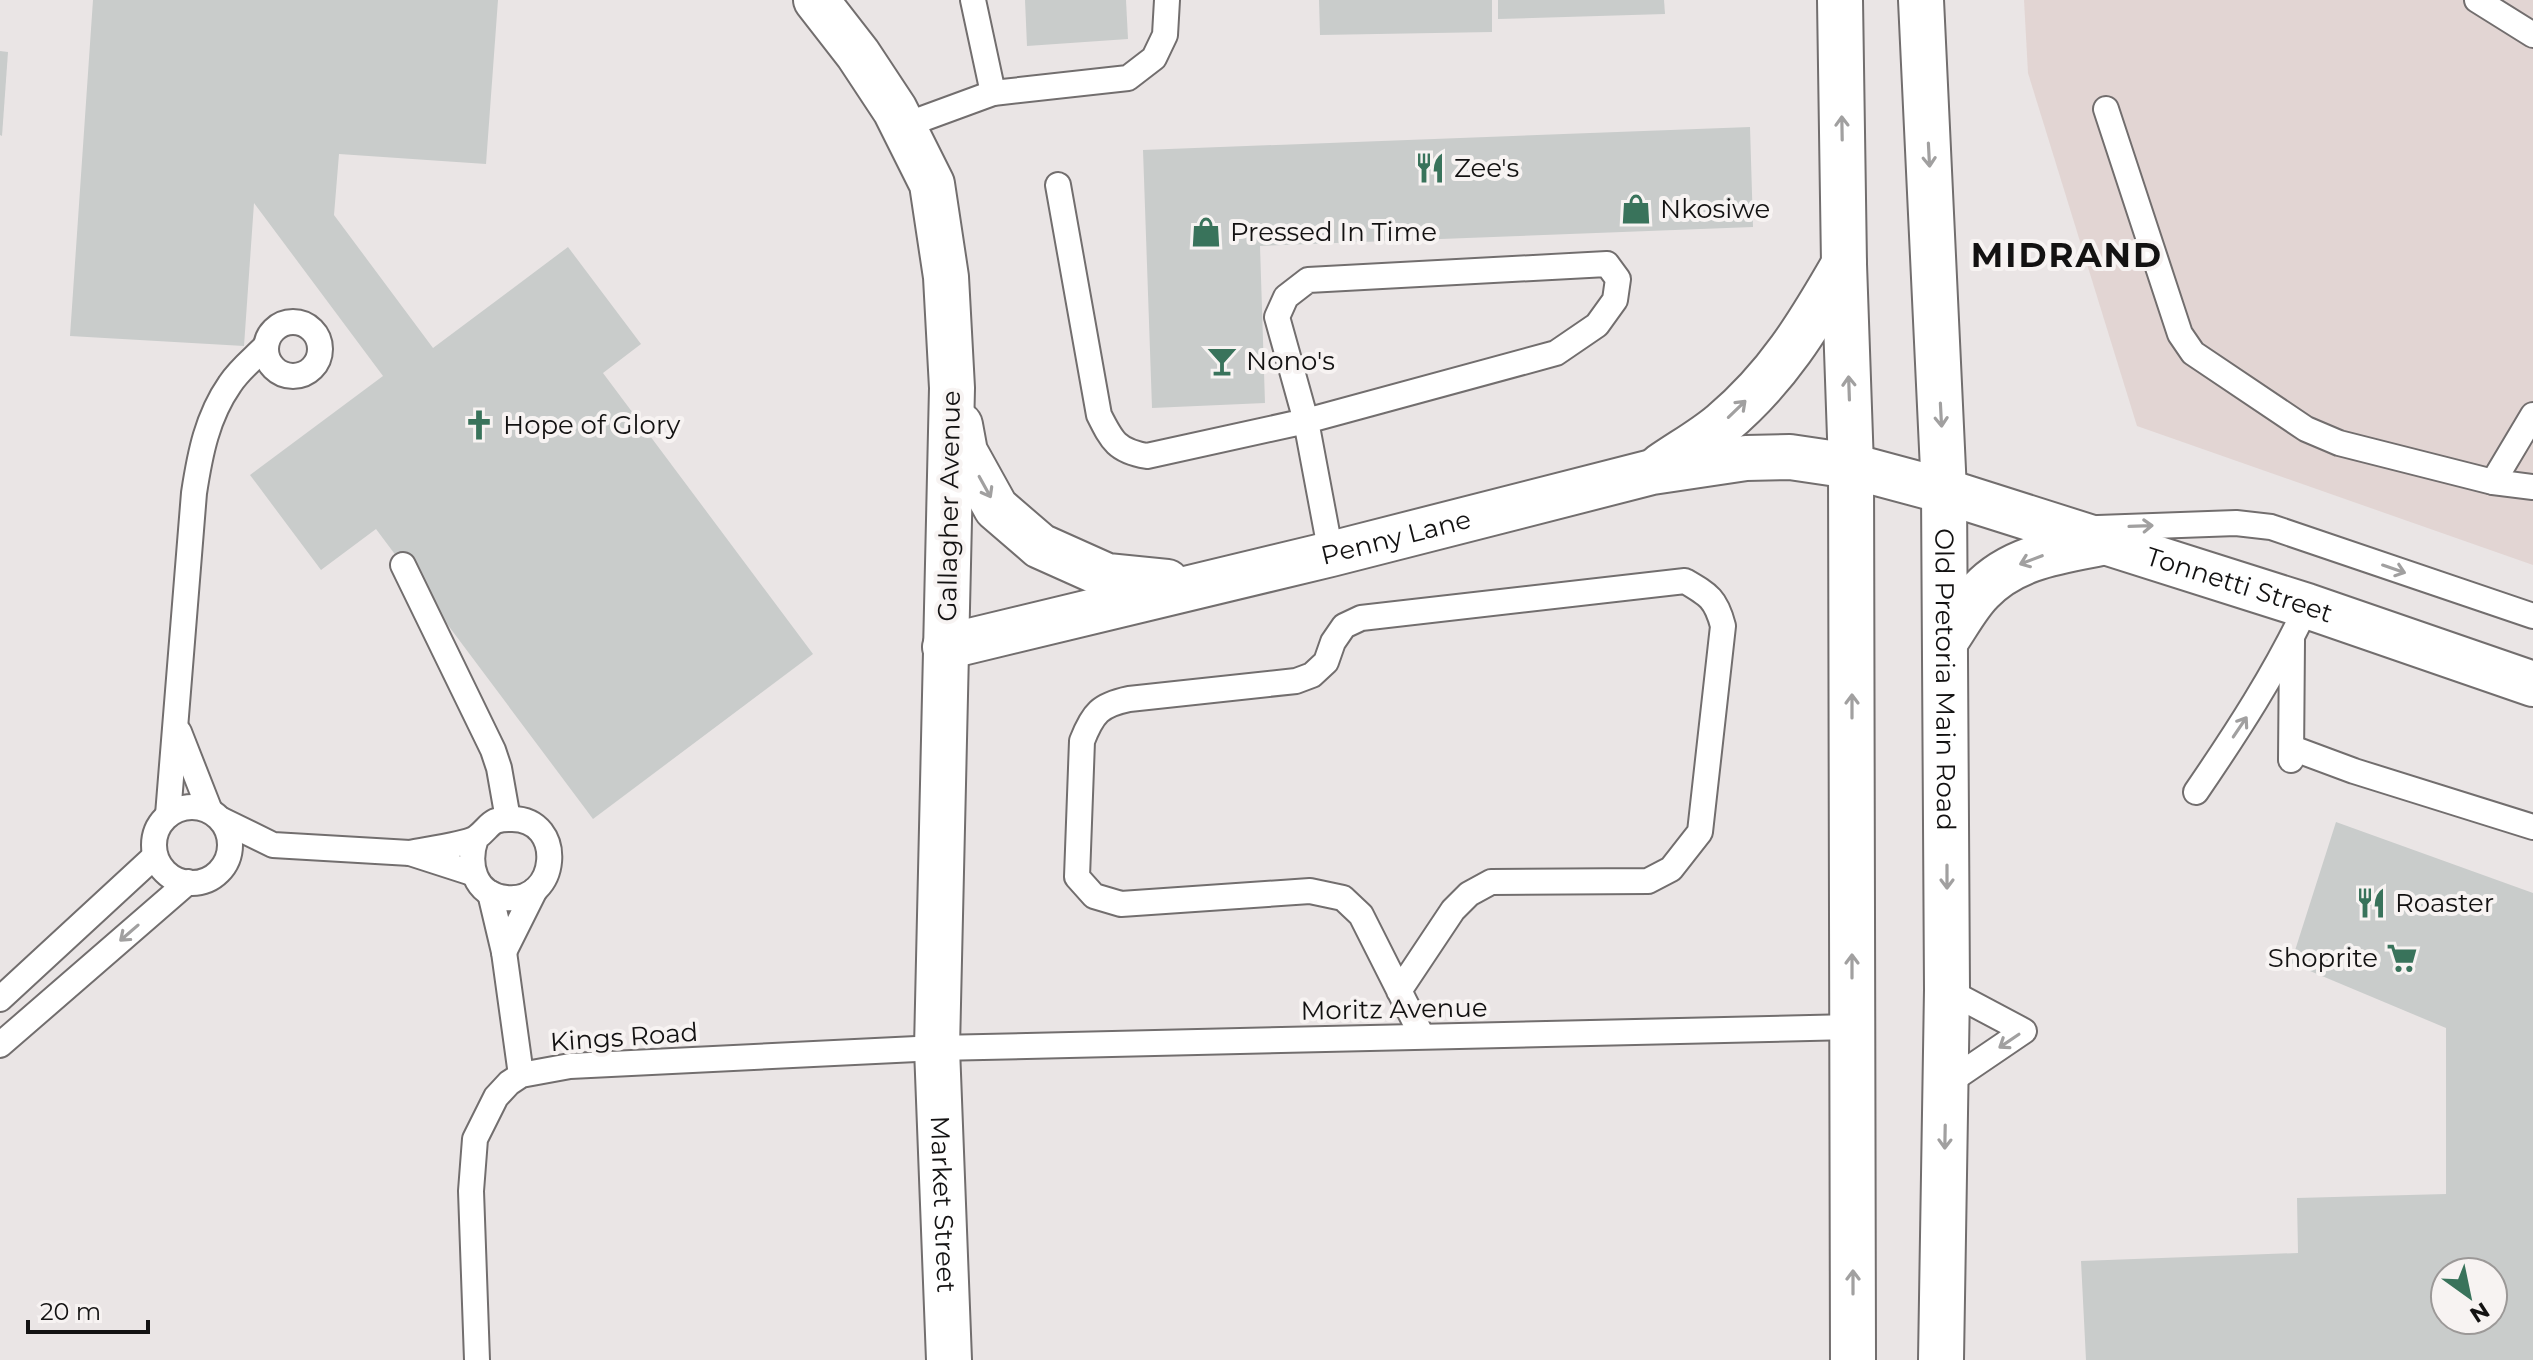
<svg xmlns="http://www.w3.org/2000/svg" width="2533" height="1360" font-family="Montserrat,sans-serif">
  <rect width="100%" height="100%" fill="#eae5e5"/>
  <path fill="#e2d5d3" d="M2024,0h509v565l-396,-139 -109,-353z"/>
  <g fill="#c9cccb" fill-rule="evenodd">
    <path d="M93,0h405l-12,164 -147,-10 -5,61 99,133 135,-101 73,97 -38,29 210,281 -220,165 -217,-290 -55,41 -71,-95 133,-99 -129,-173 -10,143 -174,-10z"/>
    <path d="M1025,0h101l2,39 -101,7z"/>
    <path d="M1319,0h173v32l-172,3z"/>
    <path d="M1498,0h166l1,14 -167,5z"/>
    <path d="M0,51l8,1 -6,84 -2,-1z"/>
    <path d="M1750,127l3,100 -493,19 5,157 -113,5 -9,-258z"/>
    <path d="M2336,822l197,71v467h-447l-5,-99 217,-8 -1,-55 149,-4v-166l-155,-65zM2445,1272h48v48h-48z"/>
  </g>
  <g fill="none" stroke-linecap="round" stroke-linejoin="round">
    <g stroke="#726e6e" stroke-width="28">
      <g id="lane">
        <path d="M973,0l20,93"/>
        <path d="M2477,0l56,35"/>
        <path d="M2106,109l74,225 13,19 113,76 33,14 154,39 40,5"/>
        <path d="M903,126l90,-33 135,-15 26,-20 11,-23 2,-35"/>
        <path d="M1058,185l41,230c13,26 18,36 48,41l159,-35 250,-68 41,-28 18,-25 3,-21 -11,-15 -299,16 -22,17 -9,20 29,104 25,133"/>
        <circle cx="293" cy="349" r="27"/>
        <path d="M2493,482l40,-67"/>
        <path d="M2098,528l138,-5 35,4 262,89"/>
        <path d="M403,565l90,185 6,18 9,51"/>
        <path d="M179,732l31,79"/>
        <path d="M2292,748l62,23 179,56"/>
        <path d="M2291,760l1,-119"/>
        <path d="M2196,792c41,-60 80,-120 111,-186"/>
        <circle cx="192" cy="845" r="38"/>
        <path d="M168,815l26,-322c6,-39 13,-76 36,-109 9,-14 23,-25 35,-37"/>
        <path d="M222,820l51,25 137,8 62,20"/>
        <path d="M410,853c14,-3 57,-9 66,-15 15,-11 13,-20 36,-19 54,0 47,85 -6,79 -32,-3 -39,-34 -30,-60"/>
        <path d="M490,893l14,59 17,123"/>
        <path d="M504,952l31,-62"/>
        <path d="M1399,991l54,-81 16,-16 22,-12 157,-1 23,-12 29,-37 23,-206c-7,-27 -14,-31 -38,-45l-324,37 -17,8 -11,16 -7,20 -14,13 -16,6 -167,18c-29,6 -36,14 -47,42l-5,136 17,19 27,8 189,-13 33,7 18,17 61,121"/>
        <path d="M0,999l155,-143"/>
        <path d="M0,1045l188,-163"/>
        <path d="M1946,1084l78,-53 -77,-41"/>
        <path d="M477,1360l-6,-169 4,-52 21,-42 13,-14 12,-8 49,-9 367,-18 915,-21"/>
      </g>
    </g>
    <g stroke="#726e6e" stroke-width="48">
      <g id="street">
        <path id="s1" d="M1944,491l363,115 226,78"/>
      </g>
    </g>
    <g stroke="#726e6e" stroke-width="48">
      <g id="secondary">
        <path id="s2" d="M816,0l42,54 37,56 37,74 14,93 6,111 -15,660 12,312"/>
        <path d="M1840,0l4,264 7,202 2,894"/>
        <path id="s3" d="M1921,0l23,491 3,499 -6,370"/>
        <path d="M960,425l5,27 31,56 44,38 67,30 60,6"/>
        <path d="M1661,466c20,-14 42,-26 61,-42 55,-46 87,-99 122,-160"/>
        <path d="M1945,642c12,-17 22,-37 36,-51 33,-35 81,-40 126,-49"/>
        <path id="s4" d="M945,647l386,-93 321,-82 94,-14 44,-1 61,9 93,25"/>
      </g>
    </g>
    <use href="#lane" stroke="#fff" stroke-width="24"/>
    <use href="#street" stroke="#fff" stroke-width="44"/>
    <use href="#secondary" stroke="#fff" stroke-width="44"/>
  </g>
  <defs><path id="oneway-shaft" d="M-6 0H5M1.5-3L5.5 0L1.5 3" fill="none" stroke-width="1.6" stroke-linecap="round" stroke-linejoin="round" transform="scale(2)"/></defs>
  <g stroke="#a1a0a0">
    <use href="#oneway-shaft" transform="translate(1842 128) rotate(-91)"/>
    <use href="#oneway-shaft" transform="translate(1929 155) rotate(87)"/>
    <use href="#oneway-shaft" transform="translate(1849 388) rotate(-92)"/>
    <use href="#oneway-shaft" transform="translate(1737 409) rotate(-44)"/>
    <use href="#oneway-shaft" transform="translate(1941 415) rotate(87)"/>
    <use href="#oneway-shaft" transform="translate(985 487) rotate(61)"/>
    <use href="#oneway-shaft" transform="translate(2141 526) rotate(-2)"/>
    <use href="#oneway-shaft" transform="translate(2031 560) rotate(159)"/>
    <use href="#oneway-shaft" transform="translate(2394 569) rotate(19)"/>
    <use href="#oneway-shaft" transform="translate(1852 706) rotate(-90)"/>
    <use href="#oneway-shaft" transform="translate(2240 727) rotate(-56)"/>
    <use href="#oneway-shaft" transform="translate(1947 877) rotate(90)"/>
    <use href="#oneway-shaft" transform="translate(129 933) rotate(139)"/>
    <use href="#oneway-shaft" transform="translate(1852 966) rotate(-90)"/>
    <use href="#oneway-shaft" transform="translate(2009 1041) rotate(146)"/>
    <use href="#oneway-shaft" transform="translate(1945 1137) rotate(91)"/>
    <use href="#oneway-shaft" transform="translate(1853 1282) rotate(-90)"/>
  </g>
  <defs>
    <g id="restaurant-bare" transform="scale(2.4)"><path d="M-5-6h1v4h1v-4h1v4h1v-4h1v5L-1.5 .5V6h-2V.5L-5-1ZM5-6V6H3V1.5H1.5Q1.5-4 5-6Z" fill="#39735b" stroke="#f7f3f2" stroke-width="2.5" paint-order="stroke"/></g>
    <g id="shop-bare" transform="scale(2.4)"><path d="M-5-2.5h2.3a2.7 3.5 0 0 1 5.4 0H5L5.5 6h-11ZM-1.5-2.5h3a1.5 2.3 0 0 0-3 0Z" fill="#39735b" stroke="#f7f3f2" stroke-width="2.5" paint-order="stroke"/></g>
    <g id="bar-bare" transform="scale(2.4)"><path d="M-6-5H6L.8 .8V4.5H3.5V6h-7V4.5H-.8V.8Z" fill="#39735b" stroke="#f7f3f2" stroke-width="2.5" paint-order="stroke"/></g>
    <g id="church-bare" transform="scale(2.4)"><path d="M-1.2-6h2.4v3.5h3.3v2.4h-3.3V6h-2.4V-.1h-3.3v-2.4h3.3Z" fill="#39735b" stroke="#f7f3f2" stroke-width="2.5" paint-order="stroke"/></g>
    <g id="supermarket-bare" transform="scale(2.4)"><path d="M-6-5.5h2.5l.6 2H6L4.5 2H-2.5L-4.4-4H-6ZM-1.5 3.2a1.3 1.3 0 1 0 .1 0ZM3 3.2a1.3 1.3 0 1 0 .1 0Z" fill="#39735b" stroke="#f7f3f2" stroke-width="2.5" paint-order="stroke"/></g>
  </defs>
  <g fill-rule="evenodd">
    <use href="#restaurant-bare" x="1430" y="168"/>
    <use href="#shop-bare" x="1636" y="209"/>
    <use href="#shop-bare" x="1206" y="232"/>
    <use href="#bar-bare" x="1222" y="361"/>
    <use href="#church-bare" x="479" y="425"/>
    <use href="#restaurant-bare" x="2371" y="903"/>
    <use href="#supermarket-bare" x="2402" y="958"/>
  </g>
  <g text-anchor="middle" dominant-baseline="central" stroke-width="8" stroke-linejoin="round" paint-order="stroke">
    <g font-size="26" fill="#131212" stroke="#f7f3f2" text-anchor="start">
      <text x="1454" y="168">Zee's</text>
      <text x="1660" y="209">Nkosiwe</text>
      <text x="1230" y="232">Pressed In Time</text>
      <text x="1246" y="361">Nono's</text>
      <text x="503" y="425">Hope of Glory</text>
      <text x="2395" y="903">Roaster</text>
      <text x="2378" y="958" text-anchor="end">Shoprite</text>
    </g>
    <g font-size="26" fill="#131212" stroke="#f7f3f2">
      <text transform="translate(949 506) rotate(-89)">Gallagher Avenue</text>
      <text stroke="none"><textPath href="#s4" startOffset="464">Penny Lane</textPath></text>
      <text stroke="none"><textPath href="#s1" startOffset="310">Tonnetti Street</textPath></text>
      <text stroke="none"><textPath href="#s3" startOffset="680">Old Pretoria Main Road</textPath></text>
      <text transform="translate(1394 1009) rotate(-1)">Moritz Avenue</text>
      <text transform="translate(624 1037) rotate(-4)">Kings Road</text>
      <text stroke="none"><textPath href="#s2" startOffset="1240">Market Street</textPath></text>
    </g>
    <g font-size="34" font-weight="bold" letter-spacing="2" fill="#131212" stroke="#f7f3f2">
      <text x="2067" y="255">MIDRAND</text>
    </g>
  </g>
  <g transform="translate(2469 1296) rotate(147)"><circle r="38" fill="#f7f3f2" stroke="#9c9998" stroke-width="2"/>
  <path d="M0-6L14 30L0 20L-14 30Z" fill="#39735b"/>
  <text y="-12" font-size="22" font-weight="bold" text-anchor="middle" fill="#131212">N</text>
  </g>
  <path d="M28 1320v12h120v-12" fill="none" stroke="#131212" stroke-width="4"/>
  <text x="40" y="1320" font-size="24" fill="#131212" stroke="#f7f3f2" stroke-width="6" paint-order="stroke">20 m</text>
</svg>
